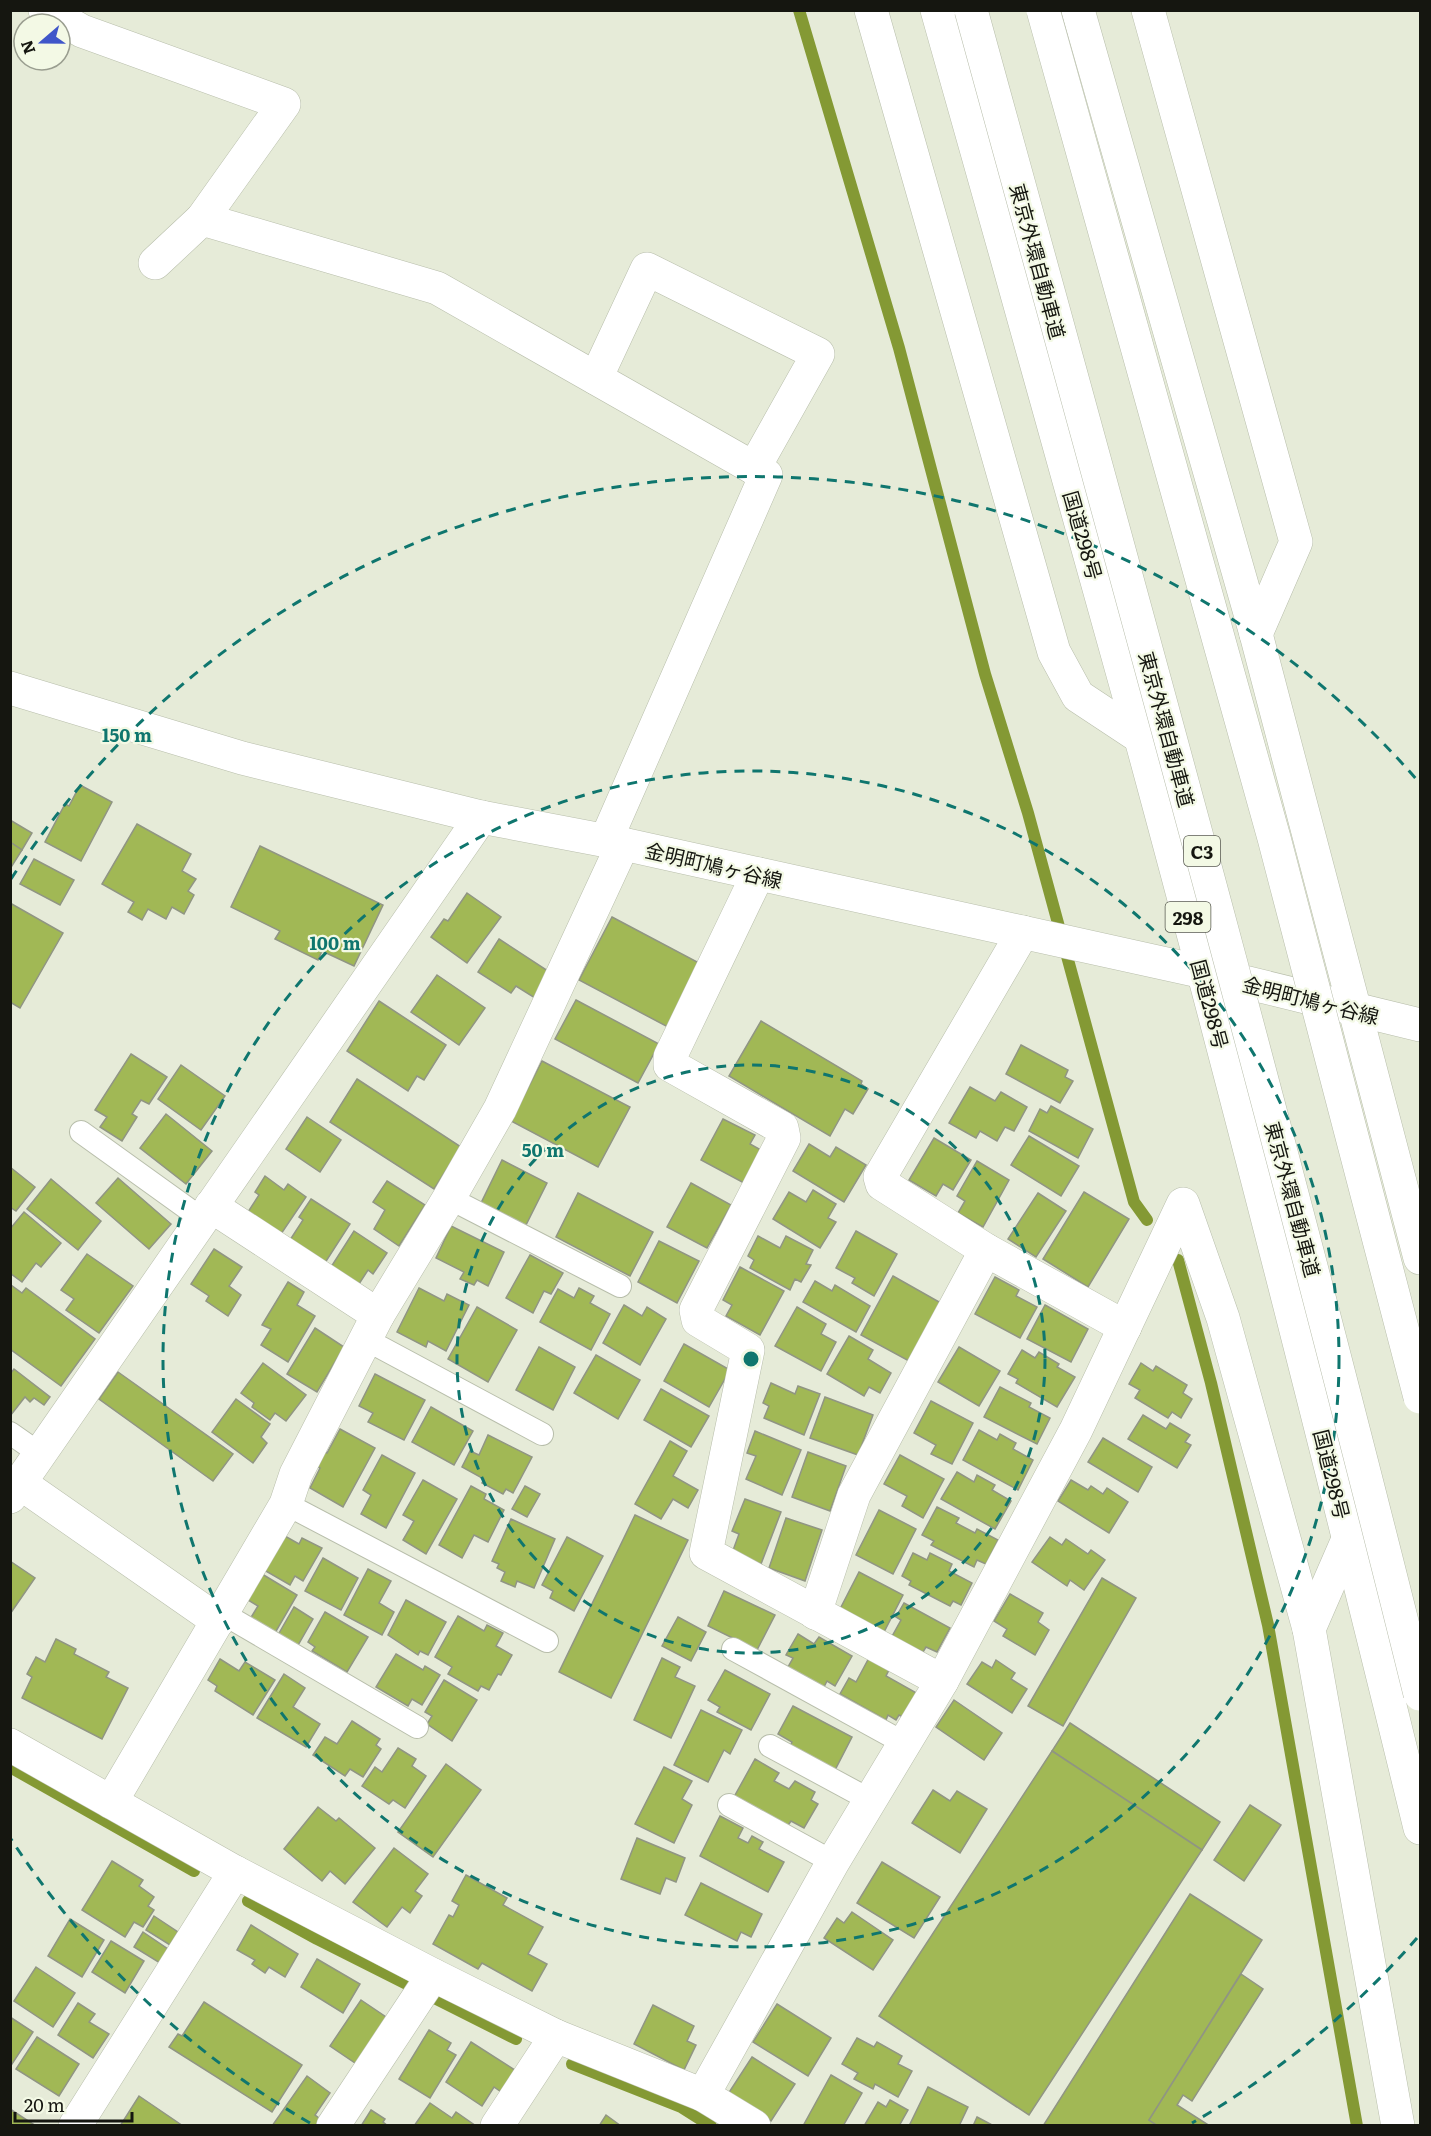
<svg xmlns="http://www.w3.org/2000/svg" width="1431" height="2136" font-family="Literata,'Noto Sans JP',serif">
  <rect width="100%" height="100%" fill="#e6ebd8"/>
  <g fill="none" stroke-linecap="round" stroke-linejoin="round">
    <g stroke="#849934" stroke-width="12">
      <path d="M799,10l100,338 86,326 43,139 106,389 13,18"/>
      <path d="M1178,1260l33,123 57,242 89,501"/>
      <path d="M10,1767l184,104"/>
      <path d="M248,1901l69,38 199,100"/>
      <path d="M572,2064l109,43 30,19"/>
    </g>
  </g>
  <g fill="#a1b855" stroke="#909583" stroke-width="1.5">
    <path d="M80,785l32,17 -31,59 -36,-19 20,-38 4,2z"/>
    <path d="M10,820l22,13 -10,17 -12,-8z"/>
    <path d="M137,824l54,30 -9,17 14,8 -8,12 6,4 -10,19 -12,-7 -6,12 -18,-10 -6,11 -14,-8 6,-10 -32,-18z"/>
    <path d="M10,842l12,8 -12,19z"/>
    <path d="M260,846l123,59 -29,61 -32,-15 -4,9 -43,-21 5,-8 -49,-24z"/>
    <path d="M34,859l40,21 -14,25 -40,-21z"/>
    <path d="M467,893l34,24 -34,46 -36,-26 13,-18 4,2z"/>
    <path d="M10,903l53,30 -43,75 -10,-6z"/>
    <path d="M612,917l89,47 -33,63 -89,-47z"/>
    <path d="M499,939l52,34 -16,25 -19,-12 -5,7 -33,-21z"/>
    <path d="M437,975l48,33 -26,37 -48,-33z"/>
    <path d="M576,1000l83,44 -21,39 -83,-44z"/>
    <path d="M379,1001l67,44 -22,35 -7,-4 -9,15 -61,-40z"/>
    <path d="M761,1021l101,60 -1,3 7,5 -15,25 -8,-5 -15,27 -101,-60z"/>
    <path d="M1021,1045l47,25 -3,7 8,4 -13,22 -54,-29z"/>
    <path d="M131,1054l36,23 -18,27 -8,-4 -9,14 5,3 -15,24 -22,-14 7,-10 -12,-7z"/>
    <path d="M542,1061l88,46 -32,60 -87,-46z"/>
    <path d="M181,1065l44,31 -24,34 -43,-31z"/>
    <path d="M357,1079l104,68 -27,42 -104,-67z"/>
    <path d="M970,1087l25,14 6,-9 26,15 -13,24 -9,-4 -8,14 -17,-10 -4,7 -27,-15z"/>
    <path d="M1051,1106l42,23 -15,29 -49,-27 11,-22 7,4z"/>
    <path d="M166,1114l46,37 -26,33 -46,-36z"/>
    <path d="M307,1117l34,23 -21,32 -34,-23z"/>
    <path d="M723,1119l32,16 -5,9 11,6 -17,33 -43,-23z"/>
    <path d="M1029,1136l50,30 -18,30 -50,-31z"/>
    <path d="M934,1138l37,22 -18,30 -10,-6 -7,12 -27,-16z"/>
    <path d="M809,1144l21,13 6,-10 30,18 -22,37 -51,-31z"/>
    <path d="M502,1160l45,23 -21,42 -45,-22z"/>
    <path d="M977,1161l32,19 -26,47 -25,-14 7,-12 -8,-5z"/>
    <path d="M10,1167l25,20 -19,24 -6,-4z"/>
    <path d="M265,1176l19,14 4,-6 18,13 -27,40 -33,-22 13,-20 -4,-3z"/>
    <path d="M118,1178l53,46 -22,25 -53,-46z"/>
    <path d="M51,1179l50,42 -23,29 -51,-41z"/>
    <path d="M387,1181l38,24 -26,41 -25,-17 11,-19 -12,-8z"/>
    <path d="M691,1183l40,22 -24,43 -40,-21z"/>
    <path d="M813,1190l23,14 -8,14 8,4 -16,26 -47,-29 16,-27 17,10z"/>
    <path d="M1084,1192l45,27 -41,68 -45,-28z"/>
    <path d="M578,1193l75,39 -23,44 -74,-39z"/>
    <path d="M1038,1193l28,18 -30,46 -28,-18z"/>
    <path d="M311,1199l39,25 -27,42 -35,-23 15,-23 -4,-3z"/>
    <path d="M24,1212l37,31 -20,24 -5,-4 -14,19 -12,-9v-44z"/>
    <path d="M451,1226l53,26 -16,34 -11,-6 -3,5 -14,-6 4,-7 -28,-14z"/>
    <path d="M354,1231l33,22 -14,21 -5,-4 -9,14 -28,-17z"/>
    <path d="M856,1231l41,23 -23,42 -22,-13 3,-5 -19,-10z"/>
    <path d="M758,1236l22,12 6,-12 27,14 -7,14 5,1 -10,17 -6,-3 -5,11 -40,-22 4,-8 -6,-4z"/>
    <path d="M659,1241l40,20 -22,42 -39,-21z"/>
    <path d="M214,1249l28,18 -13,19 12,9 -13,21 -22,-15 3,-5 -18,-12z"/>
    <path d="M87,1254l46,32 -34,47 -33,-23 8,-11 -13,-9z"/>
    <path d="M530,1255l33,18 -12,21 -7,-3 -11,22 -27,-15z"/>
    <path d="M740,1267l44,24 -24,44 -34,-19 6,-11 -9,-5z"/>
    <path d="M893,1276l48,27 -32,58 -48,-26z"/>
    <path d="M995,1277l24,13 -3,6 21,11 -17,31 -45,-24z"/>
    <path d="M815,1281l17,10 3,-6 35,21 -14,26 -53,-30z"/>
    <path d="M288,1282l16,10 -7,13 18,11 -27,46 -27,-17 10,-16 -9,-4z"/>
    <path d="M11,1285l11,8 4,-5 69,51 -34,47 -51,-37z"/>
    <path d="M419,1288l25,13 3,-7 22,11 -23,46 -18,-10 -2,6 -29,-15z"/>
    <path d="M579,1288l15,8 -4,7 20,11 -19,36 -51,-28 18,-33 16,9z"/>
    <path d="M624,1305l18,11 5,-9 19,12 -26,46 -37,-22z"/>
    <path d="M1045,1305l43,24 -17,33 -44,-23z"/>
    <path d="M477,1307l40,23 -29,52 -40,-23z"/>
    <path d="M797,1307l29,17 -5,10 15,8 -15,29 -46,-25z"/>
    <path d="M315,1328l29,19 -27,45 -30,-18z"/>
    <path d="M849,1336l24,14 -5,9 23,14 -11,20 -11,-6 -5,9 -37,-22z"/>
    <path d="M684,1344l46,26 -21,37 -45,-26z"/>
    <path d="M539,1347l36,20 -22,43 -37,-20z"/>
    <path d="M959,1347l41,24 -21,35 -41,-24z"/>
    <path d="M1022,1350l13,8 4,-6 20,12 -2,3 18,10 -18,30 -41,-24 2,-4 -10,-5z"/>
    <path d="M596,1355l44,25 -22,39 -44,-26z"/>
    <path d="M263,1363l43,32 -20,26 -11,-8 -5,7 -18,-13 2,-4 -13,-10z"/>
    <path d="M1141,1363l12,8 3,-5 31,19 -4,8 9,6 -11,19 -9,-6 -4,6 -33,-20 5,-8 -11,-6z"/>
    <path d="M14,1369l36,28 -6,8 -10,-7 -4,4 -5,-5 -15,19v-42z"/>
    <path d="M118,1372l115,82 -20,27 -114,-82z"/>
    <path d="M375,1374l50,26 -21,40 -36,-18 5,-9 -14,-7z"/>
    <path d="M771,1383l24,11 3,-8 22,8 -16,41 -40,-17 5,-12 -6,-3z"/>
    <path d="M1000,1387l31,16 -2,4 21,11 -13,26 -53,-27z"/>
    <path d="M661,1389l48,27 -18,31 -47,-27z"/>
    <path d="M825,1397l48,18 -15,40 -48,-17z"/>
    <path d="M236,1399l34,25 -9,13 6,6 -14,20 -41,-31z"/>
    <path d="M931,1401l42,22 -21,41 -21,-10 5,-9 -22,-12z"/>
    <path d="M431,1407l42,24 -19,34 -42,-23z"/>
    <path d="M1143,1415l23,14 4,-6 20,12 -5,7 6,3 -14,23 -49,-29z"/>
    <path d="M340,1429l35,19 -32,59 -33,-19 10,-20 -5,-3 8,-14 4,2z"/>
    <path d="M979,1430l18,10 3,-6 16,9 -3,6 20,11 -15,30 -55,-30z"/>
    <path d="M755,1431l46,19 -19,45 -36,-16 10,-23 -9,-3z"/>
    <path d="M488,1435l44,22 -19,36 -7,-4 -3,5 -21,-11 2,-4 -22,-12 8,-16 9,4z"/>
    <path d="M1103,1438l49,29 -14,25 -50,-30z"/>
    <path d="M670,1441l17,10 -14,25 25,14 -10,18 -15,-9 -12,20 -26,-15z"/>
    <path d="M808,1452l38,14 -16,45 -38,-14z"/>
    <path d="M382,1455l33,18 -29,55 -25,-14 10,-19 -8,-5z"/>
    <path d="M900,1455l44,24 -21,39 -21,-12 5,-10 -23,-12z"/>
    <path d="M957,1472l17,10 3,-7 18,10 -3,5 19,11 -16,28 -54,-30z"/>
    <path d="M423,1480l34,19 -31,55 -23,-14 11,-19 -11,-6z"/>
    <path d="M1071,1480l17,10 3,-4 12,8 4,-6 21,14 -19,31 -51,-32z"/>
    <path d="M471,1486l15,8 -2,5 20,11 -16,32 -14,-7 -12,23 -23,-13z"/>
    <path d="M525,1486l15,8 -13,23 -15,-8z"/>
    <path d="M745,1499l36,13 -20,52 -29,-11 7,-19 -7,-3z"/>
    <path d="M937,1507l22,11 -3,5 19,10 2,-4 21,11 -12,24 -9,-4 -3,7 -43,-22 3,-4 -12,-6z"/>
    <path d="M879,1510l37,19 -23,45 -37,-19z"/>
    <path d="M635,1515l53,25 -77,158 -52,-26z"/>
    <path d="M786,1518l36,12 -17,51 -36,-13z"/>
    <path d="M511,1519l44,20 -21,49 -17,-7 -2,6 -14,-6 4,-9 -8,-4 2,-4 -7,-3z"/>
    <path d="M283,1535l16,9 3,-6 20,10 -19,33 -8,-5 -5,9 -26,-15z"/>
    <path d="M567,1537l36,19 -29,55 -24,-13 3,-7 -11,-6z"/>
    <path d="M1050,1537l12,8 4,-6 22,15 3,-4 14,10 -21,30 -14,-10 -3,6 -35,-24z"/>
    <path d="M913,1553l14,7 3,-7 22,11 -3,7 23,12 -11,22 -8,-4 -3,5 -41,-21 2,-4 -9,-5z"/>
    <path d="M323,1558l35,20 -17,32 -36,-19z"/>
    <path d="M10,1561l25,17 -25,36z"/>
    <path d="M368,1569l23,12 -12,22 15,9 -12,23 -38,-20z"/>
    <path d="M859,1572l44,23 -22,43 -41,-29z"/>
    <path d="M262,1574l35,21 -22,38 -25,-14 8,-13 -10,-6z"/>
    <path d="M1102,1578l34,20 -73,128 -35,-20z"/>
    <path d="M724,1591l51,24 -18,35 -49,-24z"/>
    <path d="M1010,1594l33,19 -5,9 11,8 -14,25 -32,-19 4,-7 -13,-8z"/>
    <path d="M406,1600l40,22 -18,33 -8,-4 -2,4 -30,-20z"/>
    <path d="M904,1603l46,25 -13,24 -11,-5 -3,5 -6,-3 -2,4 -25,-13 11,-20 -5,-3z"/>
    <path d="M294,1607l19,12 -16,28 -19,-12z"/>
    <path d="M325,1612l43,25 -21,35 -35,-21 3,-4 -7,-5z"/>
    <path d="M458,1616l26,15 3,-6 16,8 -7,13 16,9 -11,20 -3,-1 -9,16 -8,-4 -3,5 -30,-17 4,-7 -17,-10z"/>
    <path d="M678,1617l28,15 -15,29 -29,-15z"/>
    <path d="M798,1634l16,10 5,-7 33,19 -17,30 -8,-5 -3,6 -36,-20 5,-9 -7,-3z"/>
    <path d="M56,1639l20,10 -2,5 35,18 -3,5 22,11 -26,51 -80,-41 10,-21 -5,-3 9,-17 9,5z"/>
    <path d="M396,1654l27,16 2,-4 15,9 -18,30 -10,-6 -4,7 -32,-19z"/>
    <path d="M870,1656l20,12 -4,8 34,19 -13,24 -8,-4 -3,5 -8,-5 -2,5 -46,-26 9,-16 7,4z"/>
    <path d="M662,1658l18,9 -5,10 20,9 -24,52 -37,-18z"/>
    <path d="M220,1659l19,12 6,-9 30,18 -22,35 -38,-24 2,-5 -9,-6z"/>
    <path d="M996,1660l19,13 -4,6 16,10 -15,24 -45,-29 15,-22 10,6z"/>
    <path d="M725,1670l45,24 -19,36 -34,-18 3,-5 -12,-7z"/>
    <path d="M284,1674l21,14 -12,19 27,17 -14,23 -49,-29z"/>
    <path d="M444,1680l33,20 -25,41 -25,-17 5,-8 -7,-4z"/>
    <path d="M954,1700l48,33 -18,27 -48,-33z"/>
    <path d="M793,1706l59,31 -18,35 -45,-23 3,-7 -14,-8z"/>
    <path d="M701,1710l41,20 -12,24 -6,-4 -16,32 -34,-17z"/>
    <path d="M352,1721l28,18 -4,6 5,4 -18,28 -13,-8 -5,7 -32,-21 12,-18 12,7z"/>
    <path d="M1070,1723l150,99 -18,28 -150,-99z"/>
    <path d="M398,1748l18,11 -4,7 14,10 -21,32 -12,-8 -4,4 -27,-18 13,-19 7,5z"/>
    <path d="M1052,1751l150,99 -173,265 -150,-99z"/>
    <path d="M755,1759l24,14 -5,8 15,8 6,-8 20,11 -4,8 7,4 -14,24 -13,-7 -4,6 -53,-30z"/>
    <path d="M446,1764l35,26 -48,67 -35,-25z"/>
    <path d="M664,1767l28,14 -10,18 10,6 -18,38 -39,-19z"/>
    <path d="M933,1790l17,11 7,-10 30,18 -27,44 -48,-30z"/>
    <path d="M1250,1805l31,20 -37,56 -30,-21z"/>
    <path d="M318,1807l18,14 3,-3 36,30 -30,36 -15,-13 -8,10 -38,-32z"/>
    <path d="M720,1816l23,12 -5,10 10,5 4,-7 11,6 -4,7 25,13 -16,30 -68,-36z"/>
    <path d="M637,1838l48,20 -9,24 -10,-4 -6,16 -39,-15z"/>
    <path d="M394,1848l34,26 -13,17 7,5 -12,17 -8,-6 -15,20 -34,-25z"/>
    <path d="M112,1861l31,19 -4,6 15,11 -6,9 6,4 -11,17 -9,-5 -9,15 -43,-27z"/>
    <path d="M882,1862l58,35 -26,41 -57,-35z"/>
    <path d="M466,1875l41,23 -4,7 40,22 -15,27 19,10 -15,27 -50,-28 -4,6 -45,-25 16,-29 4,2 6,-12 -7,-4z"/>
    <path d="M701,1883l61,31 -11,23 -10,-5 -4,9 -52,-26z"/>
    <path d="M1190,1894l72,46 -113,180 9,6h-115z"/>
    <path d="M852,1912l41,28 -20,30 -49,-32 13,-20 7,5z"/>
    <path d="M154,1916l24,16 -8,13 -24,-15z"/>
    <path d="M70,1919l34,21 -22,37 -34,-21z"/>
    <path d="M251,1925l47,29 -13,23 -16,-10 -4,6 -13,-9 3,-4 -18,-10z"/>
    <path d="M143,1932l25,17 -8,14 -26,-16z"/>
    <path d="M111,1941l33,20 -19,32 -33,-21z"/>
    <path d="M317,1959l43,25 -17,29 -42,-26z"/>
    <path d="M36,1967l39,26 -22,34 -39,-26z"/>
    <path d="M1241,1974l22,15 -71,112 -9,-6 -6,10 33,21h-52l-9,-6z"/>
    <path d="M361,2000l28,19 -31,46 -28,-19z"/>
    <path d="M204,2002l98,63 -30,47 -103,-65 9,-13 4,2z"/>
    <path d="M78,2003l17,11 -6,8 20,12 -16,24 -35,-23z"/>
    <path d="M777,2004l54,34 -23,38 -55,-34z"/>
    <path d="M653,2005l41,21 -7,15 9,4 -12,25 -50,-26z"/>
    <path d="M10,2017l23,15 -23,35z"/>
    <path d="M429,2030l22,13 -4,7 9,5 -26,43 -31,-19z"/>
    <path d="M37,2037l42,27 -20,32 -43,-27z"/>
    <path d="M857,2038l17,9 3,-5 25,14 -4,8 14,7 -14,26 -23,-13 -2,5 -19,-10 4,-6 -16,-9z"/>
    <path d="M471,2042l47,30 -14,22 -10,-7 -12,19 -36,-24z"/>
    <path d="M752,2057l43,27 -24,37 -43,-27z"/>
    <path d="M831,2075l31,18 -19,33h-40z"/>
    <path d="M307,2076l23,17 -15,22 8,6 -4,5h-47z"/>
    <path d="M928,2087l40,20 -9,19h-50z"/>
    <path d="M139,2096l44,30h-63z"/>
    <path d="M890,2100l18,10 -9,16h-35l14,-24 8,5z"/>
    <path d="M430,2103l22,15 4,-6 20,14h-62z"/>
    <path d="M10,2109l26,17h-26z"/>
    <path d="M371,2110l14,9 -2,3 5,4h-27z"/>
    <path d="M606,2115l15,11h-22z"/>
    <path d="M977,2117l17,9h-21z"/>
  </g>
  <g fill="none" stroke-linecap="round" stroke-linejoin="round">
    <g stroke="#b8beab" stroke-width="24">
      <g id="lane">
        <path d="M81,1132l121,87"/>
        <path d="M449,1198l171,88"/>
        <path d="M365,1339l177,95"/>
        <path d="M10,1433l30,21"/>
        <path d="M286,1504l261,137"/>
        <path d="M222,1613l195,114"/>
        <path d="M733,1649l171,94"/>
        <path d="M770,1746l100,54"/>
        <path d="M729,1805l104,57"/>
      </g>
    </g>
    <g stroke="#b8beab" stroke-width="34">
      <g id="street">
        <path d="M45,10l37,21 202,73 -82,115 -47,44"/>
        <path d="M871,10l183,642 24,44 62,41"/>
        <path d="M1148,10l148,532 -40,92"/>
        <path d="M202,219l235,69 329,187 -160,365"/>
        <path d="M596,378l51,-109 171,85 -64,114"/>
        <path d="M758,874l-88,183v8l112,63 2,10 -88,172 2,10 50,30 -42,203 236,128"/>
        <path d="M1023,932l-143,245 2,7 104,66 139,77"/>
        <path d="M378,1315l71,-117 51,-89 123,-265"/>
        <path d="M20,1483l198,138"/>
        <path d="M10,1497l471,-680"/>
        <path d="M1349,1537l-40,92 89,497"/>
        <path d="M815,1613l39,-118 132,-245"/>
        <path d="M10,1745l225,127 198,103 123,61 147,59 51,31"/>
        <path d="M111,1802l175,-298 10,-30 82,-159 -167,-109"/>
        <path d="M703,2095l130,-233 109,-181 134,-251 107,-226 40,114 86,311"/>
        <path d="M75,2126l160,-254"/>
        <path d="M333,2126l100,-151"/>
        <path d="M497,2126l59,-90"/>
      </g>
    </g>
    <g stroke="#b8beab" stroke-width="34">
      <path id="secondary" d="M10,688l232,70 239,59 142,27 580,128 217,53"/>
    </g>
    <g stroke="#b8beab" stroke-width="34">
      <g id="highway">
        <path d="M937,10c68,243 138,485 204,729 98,361 190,725 279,1089"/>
        <path d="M1078,10l178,624 164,624"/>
      </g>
    </g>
    <use href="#lane" stroke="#fff" stroke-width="22"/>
    <use href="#street" stroke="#fff" stroke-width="33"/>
    <use href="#secondary" stroke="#fff" stroke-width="33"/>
    <use href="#highway" stroke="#fff" stroke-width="33"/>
    <g stroke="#b8beab" stroke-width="34" stroke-linecap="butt">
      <g id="highway-bridge">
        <path d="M971,10c154,561 309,1120 449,1684"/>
        <path d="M1043,10l231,828 146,559"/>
      </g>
    </g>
    <use href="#highway-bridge" stroke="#fff" stroke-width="33"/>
  </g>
  <g fill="none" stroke="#0f766e" stroke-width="3" stroke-dasharray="10 8">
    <circle cx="751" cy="1359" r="294"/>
    <circle cx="751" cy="1359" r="588"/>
    <path d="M1417 1938A882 882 0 0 1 1192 2123M310 2123A882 882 0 0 1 11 1839M11 879A882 882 0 0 1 1417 780"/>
  </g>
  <g text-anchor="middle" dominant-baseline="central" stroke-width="4.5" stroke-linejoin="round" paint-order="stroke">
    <g fill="#f3f9e5" stroke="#585a50" stroke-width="1.5">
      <rect x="1184" y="836" width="36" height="30" rx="4.5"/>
      <rect x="1165.5" y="902" width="45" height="30" rx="4.5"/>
    </g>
    <g font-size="18" font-weight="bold" fill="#151610">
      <text x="1202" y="851">C3</text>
      <text x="1188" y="917">298</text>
    </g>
    <g font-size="20" fill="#151610" stroke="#f3f9e5">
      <text transform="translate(1039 261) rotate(75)">東京外環自動車道</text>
      <text transform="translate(1084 535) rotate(74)">国道298号</text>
      <text transform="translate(1168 729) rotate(75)">東京外環自動車道</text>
      <text transform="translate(714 864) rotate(13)">金明町鳩ヶ谷線</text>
      <text transform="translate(1311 999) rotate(14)">金明町鳩ヶ谷線</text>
      <text transform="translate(1211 1004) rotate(75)">国道298号</text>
      <text transform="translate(1294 1199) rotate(75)">東京外環自動車道</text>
      <text transform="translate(1333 1474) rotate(76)">国道298号</text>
    </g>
  </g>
  <circle cx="751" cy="1359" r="9" fill="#0f766e" stroke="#f3f9e5" stroke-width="3"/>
  <g font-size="18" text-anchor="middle" font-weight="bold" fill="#0f766e" stroke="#f3f9e5" stroke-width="4.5" stroke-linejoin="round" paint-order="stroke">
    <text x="127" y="742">150 m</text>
    <text x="335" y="950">100 m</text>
    <text x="543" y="1157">50 m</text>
  </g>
  <rect width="1431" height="2136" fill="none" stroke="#151610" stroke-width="24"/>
  <g transform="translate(42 42) rotate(250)"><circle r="28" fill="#f3f9e5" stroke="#9a9e90" stroke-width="1.5"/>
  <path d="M0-4.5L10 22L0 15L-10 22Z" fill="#3f56c9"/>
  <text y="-9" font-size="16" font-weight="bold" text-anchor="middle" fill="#151610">N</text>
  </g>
  <path d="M15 2112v9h117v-9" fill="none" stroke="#151610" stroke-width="3"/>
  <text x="24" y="2112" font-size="18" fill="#151610" stroke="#f3f9e5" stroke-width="4.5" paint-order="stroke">20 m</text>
</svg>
